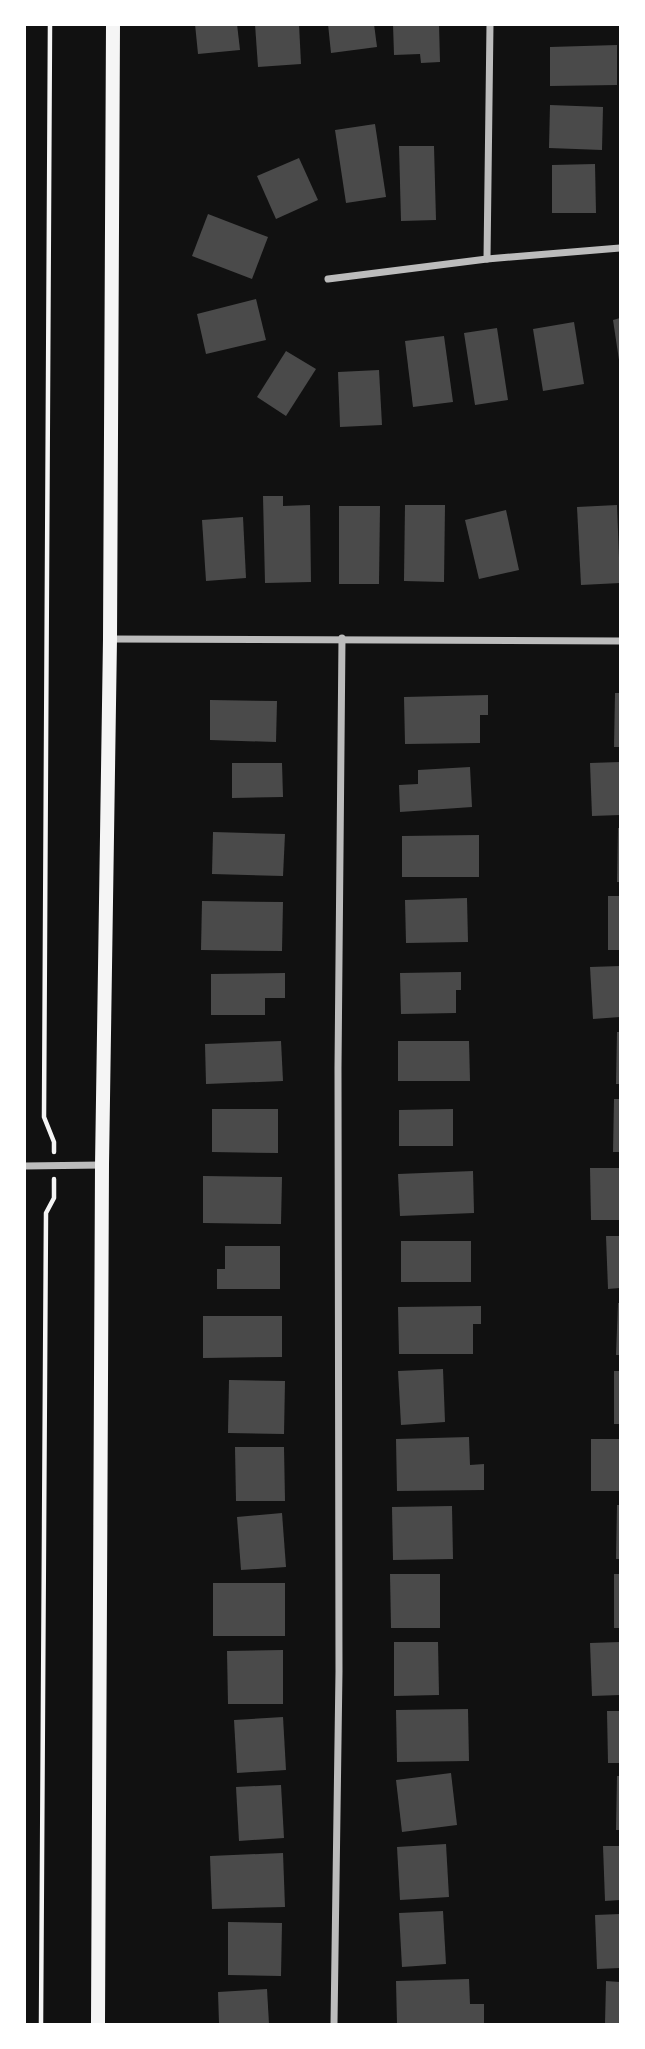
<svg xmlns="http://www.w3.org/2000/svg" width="645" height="2049" font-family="'Noto Sans',sans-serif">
  <rect width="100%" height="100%" fill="#111"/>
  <g fill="#4a4a4a">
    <path d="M195,24h42l3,26 -42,4z"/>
    <path d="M255,24h44l2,40 -43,3z"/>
    <path d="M328,24h46l3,23 -46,6z"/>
    <path d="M393,24h46l1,38 -19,1 -1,-9 -26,1z"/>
    <path d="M617,45v40l-67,1v-39z"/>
    <path d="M550,105l53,2 -1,43 -53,-2z"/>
    <path d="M375,124l11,73 -40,6 -11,-73z"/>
    <path d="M399,146h35l2,74 -35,1z"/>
    <path d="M299,158l19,42 -42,19 -19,-43z"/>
    <path d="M595,164l1,49h-44v-48z"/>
    <path d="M208,214l60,23 -16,42 -60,-23z"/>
    <path d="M256,299l10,41 -60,14 -9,-40z"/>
    <path d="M620,318v42h-1l-6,-40z"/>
    <path d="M574,322l10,62 -41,7 -10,-62z"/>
    <path d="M497,328l11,72 -33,5 -11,-72z"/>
    <path d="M444,336l9,66 -40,5 -8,-66z"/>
    <path d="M286,351l30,18 -30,47 -29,-19z"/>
    <path d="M379,370l3,55 -42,2 -2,-55z"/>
    <path d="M263,496h20v10l27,-1 1,77 -46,1z"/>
    <path d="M405,505h40l-1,77 -40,-1z"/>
    <path d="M617,505l3,78 -39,2 -4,-78z"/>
    <path d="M339,506h41l-1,78h-40z"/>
    <path d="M506,510l13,60 -40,9 -14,-59z"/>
    <path d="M243,517l3,61 -40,3 -4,-61z"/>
    <path d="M615,693h5v54h-6z"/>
    <path d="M488,695v20h-8v28l-75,1 -1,-47z"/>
    <path d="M210,700l67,1 -1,41 -66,-2z"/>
    <path d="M620,762v53l-28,1 -2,-53z"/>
    <path d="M232,763h50l1,34 -51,1z"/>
    <path d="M470,767l2,40 -72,5 -1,-27 19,-1v-14z"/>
    <path d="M618,828h2v54h-3z"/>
    <path d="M213,832l72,2 -2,42 -71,-2z"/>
    <path d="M479,835v42h-77v-41z"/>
    <rect x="608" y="896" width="12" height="54"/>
    <path d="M467,898l1,44 -62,1 -1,-43z"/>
    <path d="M202,901l81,1 -1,49 -81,-1z"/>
    <path d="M620,966v51l-27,2 -3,-52z"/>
    <path d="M461,972v18h-5v23l-55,1 -1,-41z"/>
    <path d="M285,973v25h-20v17h-54v-41z"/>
    <path d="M617,1032h3v52h-4z"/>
    <path d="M281,1041l2,40 -77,3 -1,-40z"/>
    <path d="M398,1041h71l1,40h-72z"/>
    <path d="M614,1099h6v53h-7z"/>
    <path d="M212,1109h66v44l-66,-1z"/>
    <path d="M453,1109v37h-54v-36z"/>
    <path d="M590,1168h30v52h-29z"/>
    <path d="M473,1171l1,42 -74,3 -2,-42z"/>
    <path d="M203,1176l79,1 -1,47 -78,-1z"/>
    <path d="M606,1236h14v52l-12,1z"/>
    <rect x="401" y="1241" width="70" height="41"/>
    <path d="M225,1246h55v43h-63v-20h8z"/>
    <path d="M618,1303h2v52h-4z"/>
    <path d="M481,1306v18h-8v30h-74l-1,-47z"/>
    <path d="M203,1316h79v41l-79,1z"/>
    <path d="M443,1369l2,53 -44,3 -3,-54z"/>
    <rect x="614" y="1371" width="6" height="53"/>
    <path d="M229,1380l56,1 -1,53 -56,-1z"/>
    <path d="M469,1437l1,28 14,-1v26l-87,1 -1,-52z"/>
    <rect x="591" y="1439" width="29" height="52"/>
    <path d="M235,1447h49l1,54h-49z"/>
    <path d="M617,1505h3v54h-4z"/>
    <path d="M452,1506l1,53 -60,1 -1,-53z"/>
    <path d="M282,1513l4,54 -45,3 -4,-53z"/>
    <path d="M390,1574h50v54h-49z"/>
    <rect x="614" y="1574" width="6" height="54"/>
    <rect x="213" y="1583" width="72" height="53"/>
    <path d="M394,1642h44l1,53 -45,1z"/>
    <path d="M620,1642v53l-28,1 -2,-53z"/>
    <path d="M283,1650v54h-55l-1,-53z"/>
    <path d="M468,1709l1,52 -72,1 -1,-52z"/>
    <path d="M607,1711h13v52h-12z"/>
    <path d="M283,1717l3,53 -49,3 -3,-53z"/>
    <path d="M451,1773l6,52 -55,7 -6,-52z"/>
    <path d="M617,1776h3v54h-4z"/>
    <path d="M281,1785l3,53 -45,3 -3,-54z"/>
    <path d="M446,1844l3,53 -49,3 -3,-53z"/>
    <path d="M603,1846h17v54l-15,1z"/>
    <path d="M283,1853l2,54 -73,2 -2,-53z"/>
    <path d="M443,1911l3,53 -44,3 -3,-54z"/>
    <path d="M620,1914v54l-23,1 -2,-54z"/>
    <path d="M228,1922l54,1 -1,53 -53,-1z"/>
    <path d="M469,1979l1,25h14v20h-87l-1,-43z"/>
    <path d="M606,1981l14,1v42h-15z"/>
    <path d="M267,1989l2,35h-50l-1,-32z"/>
  </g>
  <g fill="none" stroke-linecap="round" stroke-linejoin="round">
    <g stroke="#f5f5f5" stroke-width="4.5">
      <path d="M50,24l-6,1093 10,25v10"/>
      <path d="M41,2024l5,-811 8,-15v-19"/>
    </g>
    <g stroke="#bcbcbc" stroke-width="7">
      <path d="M487,259l3,-235"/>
      <path d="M328,279l159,-20 133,-11"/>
      <path d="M110,639l510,2"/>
      <path d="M24,1166l78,-1"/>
      <path d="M334,2024l5,-353 -1,-603 4,-430"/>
    </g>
    <path stroke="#f5f5f5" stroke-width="14" d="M98,2024l4,-859 8,-526 3,-615"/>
  </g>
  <rect width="645" height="2049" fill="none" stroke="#ffffff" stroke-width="52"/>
</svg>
